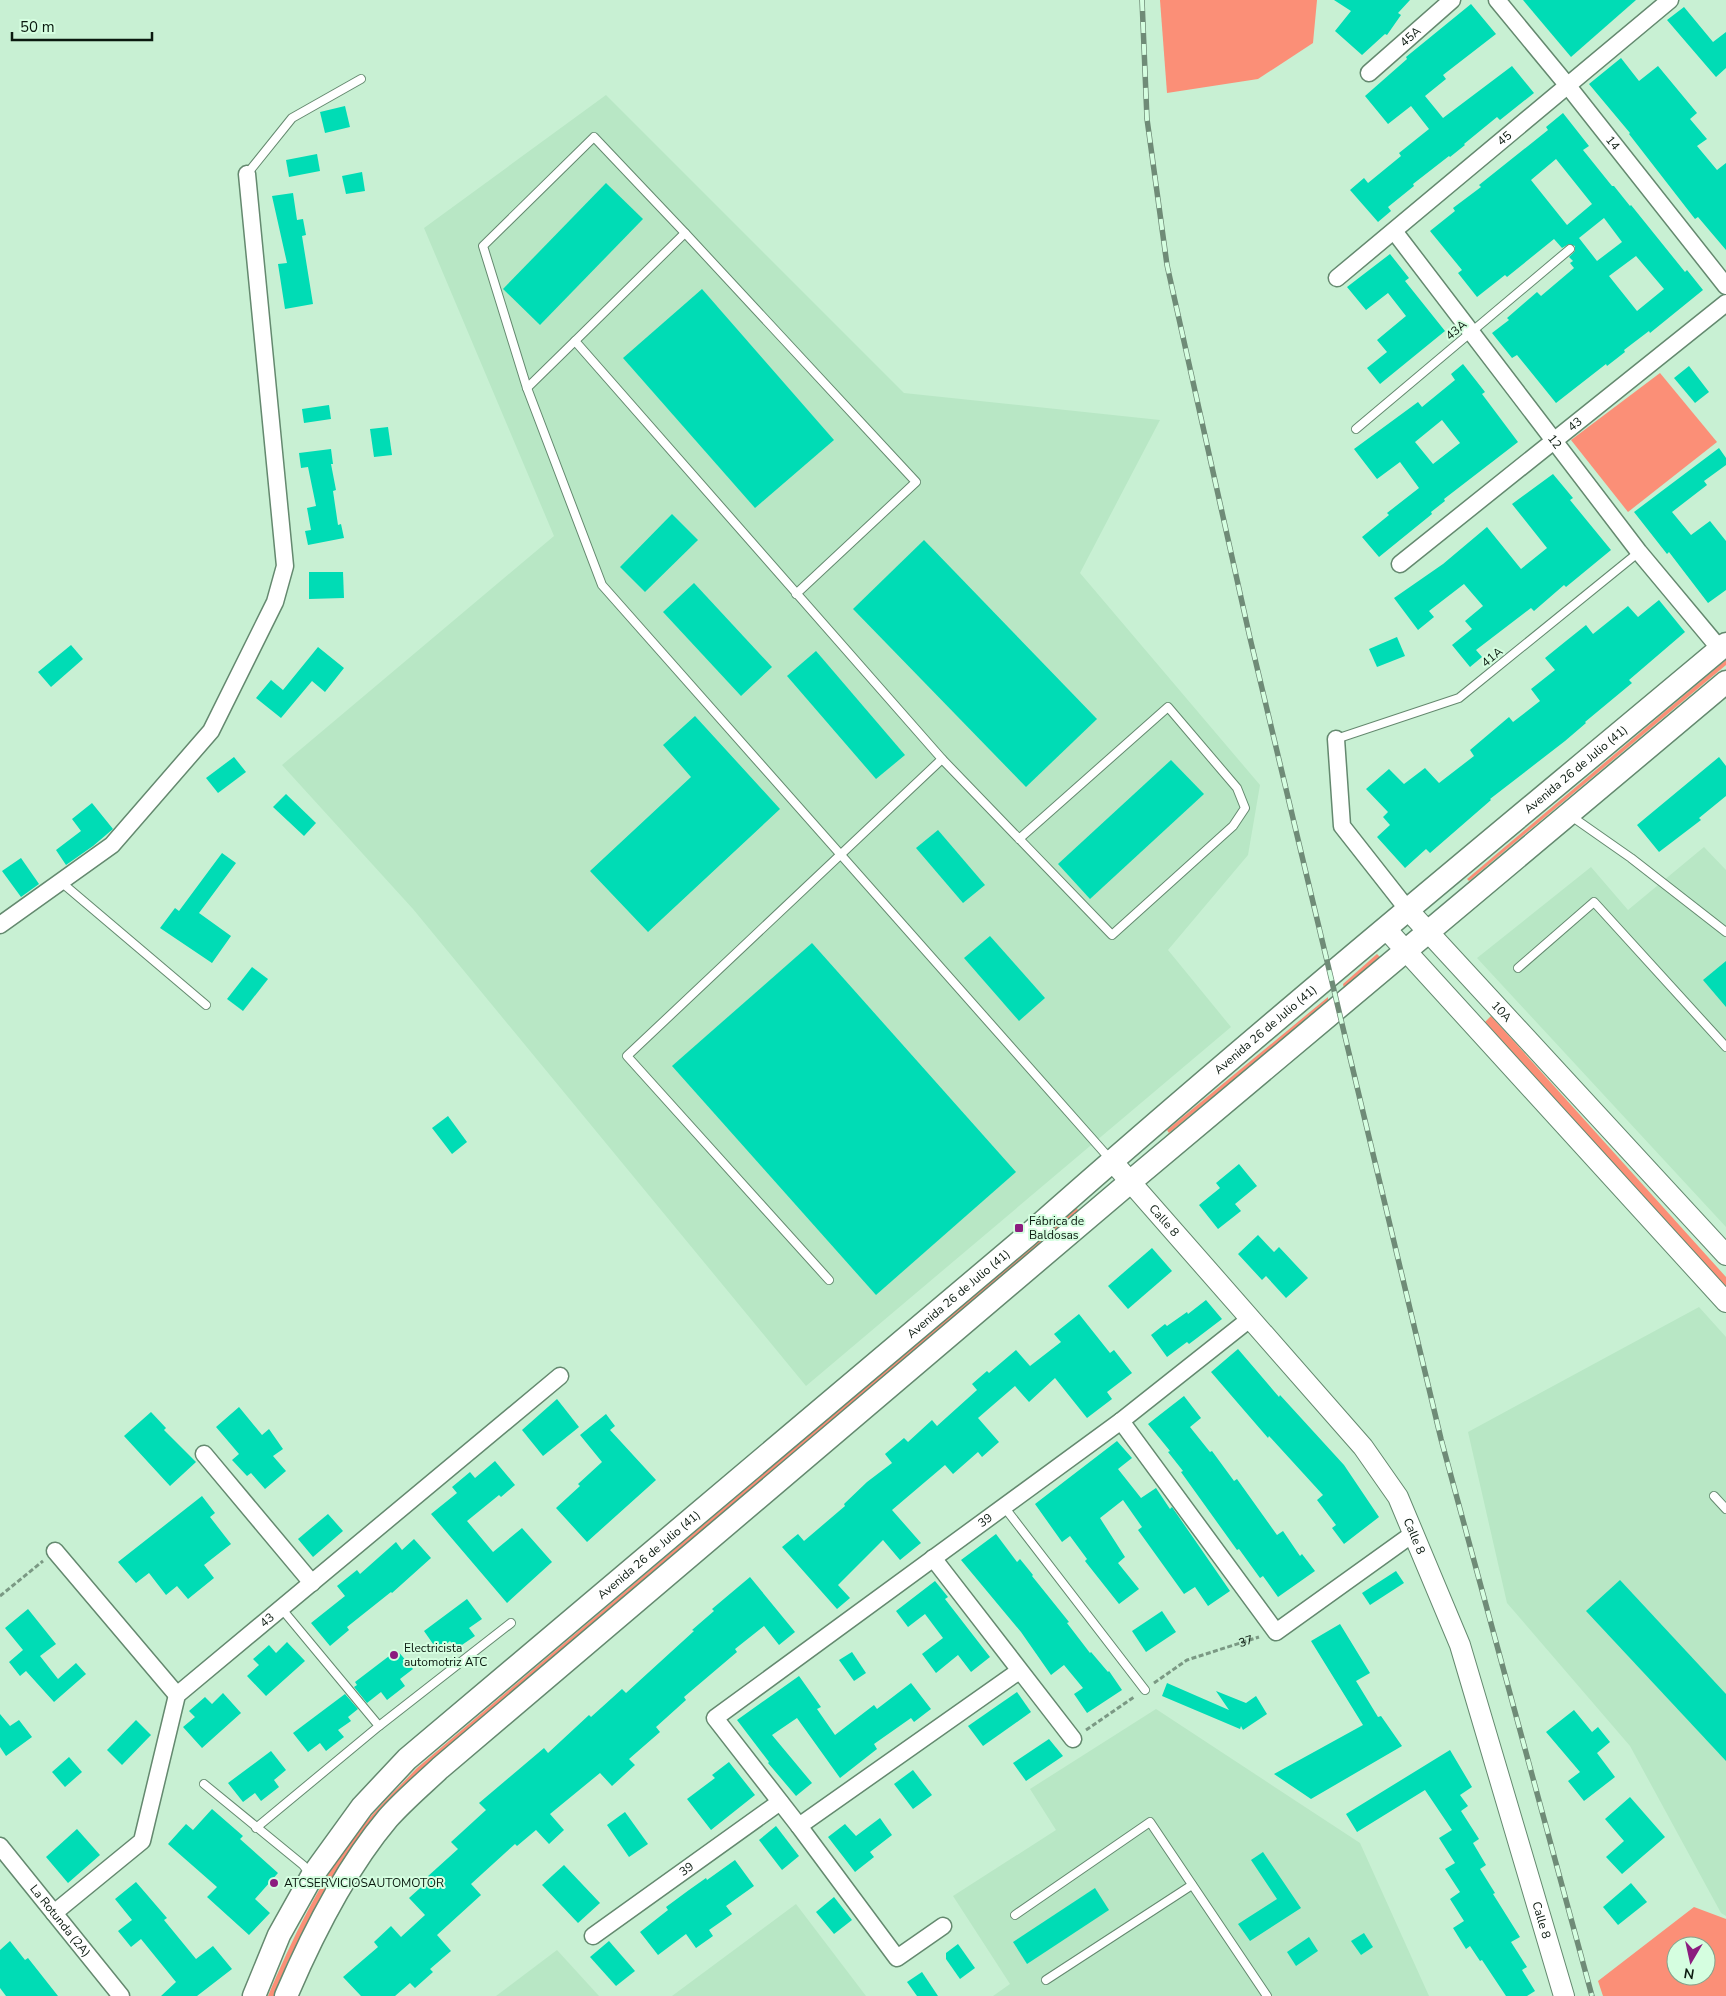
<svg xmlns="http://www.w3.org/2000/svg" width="1726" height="1996" font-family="'Nunito Sans',sans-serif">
  <rect width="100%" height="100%" fill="#c8f0d3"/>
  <g fill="#b8e7c5">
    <path d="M606,95l298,298 256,27 -80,153 180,212 -12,70 -80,95 63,77 -425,359 -393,-477 -131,-144 272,-229 -130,-308z"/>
    <path d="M1704,847l22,23v357l-249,-269 114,-91 37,43z"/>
    <path d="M1699,1307l27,30v579l-5,-3 -91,-167 -123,-143 -39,-171z"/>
    <path d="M1156,1709l204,134 69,153h-436l17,-12 -57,-88 103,-66 -26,-41z"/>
    <path d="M796,1904l70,92h-194z"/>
    <path d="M557,1950l42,46h-103z"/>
  </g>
  <g fill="#fb8f77" fill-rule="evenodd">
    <path d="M1160,0h157l-4,43 -55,36 -91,14z"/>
    <path d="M1660,373l57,69 -89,70 -57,-72z"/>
    <path d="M1726,660v5l-257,216 -2,-2z"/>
    <path d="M1377,954l3,3 -36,32 -1,-5z"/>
    <path d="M1328,997v4l-159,132 -2,-3z"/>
    <path d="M1491,1016l235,261v11l-241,-266z"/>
    <path d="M1077,1208l1,3 -546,464 -175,165 -32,49 -38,74 -13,33h-6c24,-56 50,-112 87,-161 19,-24 41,-45 62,-67z"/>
    <path d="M1694,1907l32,12v77h-123l-5,-15zM1676,1946h30v30h-30z"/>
  </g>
  <g fill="#00dcb5" fill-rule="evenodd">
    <path d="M1334,0h76l-12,13 3,2 -14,20 -2,-1 -23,21 -27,-24 16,-20z"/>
    <path d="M1523,0h113l-65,57z"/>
    <path d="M1471,4l25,30 -53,41 3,4 -21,17 18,22 69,-52 22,27 -34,27 -3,-3 -33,27 1,1 -15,12 -1,-1 -36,28 1,2 -26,21 3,4 -13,11 -28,-32 14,-12 4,5 33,-27 -2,-3 30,-24 -18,-23 -23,18 -23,-28 42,-37 -1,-2z"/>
    <path d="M1684,7l29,35 13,-10v36l-10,9 -49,-57z"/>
    <path d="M1621,58l18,23 19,-15 39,47 -7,6 17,20 -10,7 20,24 9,-7v87l-28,-33 -3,2 -66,-85 1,-1 -41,-49z"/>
    <path d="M345,106l5,21 -25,6 -5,-21z"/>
    <path d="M1563,113l26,33 -6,4 29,36h2l16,20 1,-1 54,67 2,-2 16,20 -53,43 -1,-2 -25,19 1,2 -18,14 -1,-2 -50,39 -39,-48 -5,3 -20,-25 17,-13 -2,-2 30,-26 4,4 33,-28 -4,-5 3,-2 -4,-4 6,-6v-5l-6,-2 -7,4 -8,-9 -47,38 -2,-2 -28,22 -19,-24 4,-3 -32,-39 25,-20 -2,-3 28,-21 -2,-2 69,-55 -2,-3zM1556,159l36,45 -25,21 -36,-45zM1604,218l18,24 -25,19 -18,-23zM1636,256l28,33 -27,22 -28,-35z"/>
    <path d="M317,154l3,17 -31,6 -3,-17z"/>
    <path d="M362,172l3,19 -19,3 -4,-18z"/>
    <path d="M606,183l37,36 -103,106 -37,-36z"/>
    <path d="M293,193l4,27 6,-1 3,16 -4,1 11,68 -28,5 -7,-45 9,-1 -15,-67z"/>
    <path d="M1390,254l19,24 -4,3 40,50 -65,53 -13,-16 20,-16 -10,-12 29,-24 -18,-23 -22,17 -19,-23z"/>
    <path d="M702,289l132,151 -79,68 -132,-150z"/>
    <path d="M1463,364l22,28 -3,2 36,48 -74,57 1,2 -14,11 1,2 -53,43 -17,-20 27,-22 -2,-2 32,-25 -19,-26 -23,17 -23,-30 64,-47 4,5 33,-27 -4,-6zM1442,420l18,23 -27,21 -18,-22z"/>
    <path d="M1689,366l20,26 -14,11 -21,-25z"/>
    <path d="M329,405l2,14 -27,4 -2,-14z"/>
    <path d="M388,427l4,28 -18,2 -4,-28z"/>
    <path d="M1719,448l7,10v7l-22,16 3,4 -35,27 19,23 19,-14 16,20v49l-18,13 -39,-51 -2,2 -33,-42z"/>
    <path d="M331,449l2,15h-2l5,26 -3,1 5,34 3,-1 3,14 -36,7 -3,-14 6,-1 -4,-22 9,-2 -8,-39 -7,1 -2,-15z"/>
    <path d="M1553,474l20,24 -3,2 41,50 -45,37 -2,-2 -30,26 -3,-3 -55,42 6,7 -12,10 -18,-22 20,-16 -7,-8 18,-15 -19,-22 -35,27 5,6 -16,13 -24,-32 49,-34 44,-37 34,42 26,-21 -35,-44z"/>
    <path d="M672,514l26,26 -53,52 -25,-25z"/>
    <path d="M924,540l173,179 -71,68 -173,-178z"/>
    <path d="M309,572h34l1,26 -35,1z"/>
    <path d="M694,583l78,84 -31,29 -78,-84z"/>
    <path d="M1659,600l26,32 -56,48 3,3 -47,39 1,1 -21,18 -75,58 1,1 -61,53 -4,-4 -21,19 -28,-31 13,-12 -7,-8 5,-5 -22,-23 23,-20 15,15 21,-16 14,15 35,-27 -4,-6 39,-33 4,5 27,-21 -9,-12 24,-19 -10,-12 21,-17 20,-16 7,9 35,-28 10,11z"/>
    <path d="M1397,637l8,19 -28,11 -8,-18z"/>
    <path d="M71,645l12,14 -32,28 -13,-15z"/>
    <path d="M318,647l26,21 -19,24 -13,-11 -31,37 -25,-20 15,-18 12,10z"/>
    <path d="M816,651l89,104 -29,24 -89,-103z"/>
    <path d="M695,716l85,93 -132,123 -58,-61 101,-94 -28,-32z"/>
    <path d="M234,757l12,15 -28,21 -12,-15z"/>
    <path d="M1719,757l7,9v30l-27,22 2,2 -42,32 -22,-27z"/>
    <path d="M1171,760l33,34 -114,105 -32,-35z"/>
    <path d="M286,794l30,29 -12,13 -31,-29z"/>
    <path d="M92,803l21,26 -20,17 -27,19 -10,-15 25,-19 -9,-12z"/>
    <path d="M938,830l47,55 -22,18 -47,-55z"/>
    <path d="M222,853l14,10 -37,50 32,23 -19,27 -52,-35 15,-20 4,3z"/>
    <path d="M21,858l18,26 -18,13 -19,-26z"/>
    <path d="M990,936l55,62 -26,23 -55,-63z"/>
    <path d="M812,943l204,229 -140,123 -204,-229z"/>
    <path d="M1726,961v46l-23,-27z"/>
    <path d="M252,967l16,12 -25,32 -16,-12z"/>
    <path d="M448,1116l19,26 -15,12 -20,-26z"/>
    <path d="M1239,1164l18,22 -22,18 6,7 -23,18 -19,-24 21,-17 -4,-5z"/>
    <path d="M1258,1235l16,17 5,-5 29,31 -22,20 -20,-22 -4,4 -24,-26z"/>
    <path d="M1152,1248l20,23 -44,38 -20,-23z"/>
    <path d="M1206,1300l16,19 -25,19 -8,6 -2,-2 -20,15 -16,-22 14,-11 2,2 20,-14 1,2z"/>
    <path d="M1079,1314l31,39 4,-3 18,23 -25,19 5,7 -25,19 -32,-40 -26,24 -14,-16 -37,32 21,24 -17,15 -4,-5 -25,22 -8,-9 -53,45 29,33 -21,17 -17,-20 -45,45 12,13 -13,11 -55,-62 16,-13 6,7 41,-35 -1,-2 23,-22 25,-19 -7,-9 19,-16 4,4 24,-22 5,6 40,-36 -5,-6 15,-13 2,2 27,-23 14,16 31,-24 -7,-8z"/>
    <path d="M1238,1349l41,48 1,-2 64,70 35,52 -35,27 -12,-16 4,-3 -19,-25 6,-5 -54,-59 -1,2 -57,-66z"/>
    <path d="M1184,1396l17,22 -11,9 20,25 2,-1 22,30 3,-2 40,56 6,-4 17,25 2,-2 13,17 -37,26 -15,-21 -3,2 -21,-29 -2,1 -56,-78 2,-1 -15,-19 2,-1 -22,-27z"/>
    <path d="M557,1399l22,28 -36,29 -21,-26z"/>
    <path d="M239,1407l23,28 7,-6 14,20 -10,7 13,15 -21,18 -14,-16 -4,3 -15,-16 7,-6 -23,-27z"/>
    <path d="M151,1412l15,16 -2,2 32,32 -26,24 -46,-50z"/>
    <path d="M606,1414l9,12 -5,4 46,50 -69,62 -31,-34 24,-22 -2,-2 24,-22 -22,-27z"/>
    <path d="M1117,1441l15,17 -14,11 23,29 15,-10 14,21 2,-2 58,84 -22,15 -13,-19 -11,7 -46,-64 4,-3 -19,-27 -23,18 25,39 -7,6 21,26 -20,15 -34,-43 2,-2 -17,-23 -8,6 -27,-38z"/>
    <path d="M495,1461l20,24 -14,12 -2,-2 -32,26 26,31 29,-24 30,34 -45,41 -76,-89 26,-21 -5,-6 18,-15 5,6z"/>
    <path d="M202,1496l13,17 -5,4 21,27 -27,21 10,13 -26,21 -11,-13 -11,9 -17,-22 -13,10 -18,-21z"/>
    <path d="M328,1514l15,17 -30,26 -15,-18z"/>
    <path d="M996,1534l21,28 3,-3 13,16 -1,1 37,46 -2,1 23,30 1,-1 17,20 1,-1 13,19 -35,23 -13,-19 9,-6 -19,-23 -13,10 -30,-43 -60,-72z"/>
    <path d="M414,1539l17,19 -39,35 -1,-1 -44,35 2,3 -19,16 -19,-23 34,-27 -8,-10 20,-16 3,4 36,-32 6,8z"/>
    <path d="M1396,1571l8,12 -34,22 -8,-12z"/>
    <path d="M750,1577l45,55 -16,13 -15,-19 -29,23 2,3 -53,45 2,3 -30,27 4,5 -31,27 6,6 -23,21 -12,-13 -50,41 14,16 -15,14 -13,-14 -19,16 -2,-2 -44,40 10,11 -44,40 14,16 -21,18 3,3 -18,16 -5,-5 -15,13h-34l-18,-19 35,-30 -4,-5 17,-16 10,11 24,-22 -16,-17 20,-18 -2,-3 31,-28 -7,-7 35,-32 -7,-7 65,-55 4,5 41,-38 2,2 31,-28 4,4 68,-62 -2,-1 22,-19 -2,-2z"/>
    <path d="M1620,1580l106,114v67l-140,-150z"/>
    <path d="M935,1581l13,16 -3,2 45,58 -19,15 -13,-17 -22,18 -14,-19 21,-16 -18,-24 -17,13 -12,-16z"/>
    <path d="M467,1599l15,20 -13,9 6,8 -19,13 -6,-8 -12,10 -14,-20z"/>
    <path d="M28,1609l28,35 -16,12 18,23 18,-16 10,11 -32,28 -28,-31 -6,5 -11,-14 14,-12 -18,-22z"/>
    <path d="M1162,1611l14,21 -30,20 -14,-21z"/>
    <path d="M1340,1624l30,49 -14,8 22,36 3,-1 21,30 -91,53 -37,-25 89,-49 -52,-84z"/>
    <path d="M287,1642l18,19 -39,35 -19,-20 12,-11 -6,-6 16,-14 7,8z"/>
    <path d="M397,1650l16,19 -13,10 5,7 -18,14 -6,-8 -14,11 -13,-16 3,-2 -2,-3z"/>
    <path d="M852,1652l14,21 -12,8 -15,-21z"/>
    <path d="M799,1676l22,31 -4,2 18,26 39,-30 3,4 34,-26 20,26 -17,13 -3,-4 -37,26 3,5 -37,29 -43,-60 -25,17 40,48 -16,13 -28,-33 1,-1 -32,-42z"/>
    <path d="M1167,1683l62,27 -13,-19 30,12 10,-7 11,18 -24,16 -2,-4 -1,3 -78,-33z"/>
    <path d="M1017,1692l14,20 -48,34 -15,-20z"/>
    <path d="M223,1693l18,20 -39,35 -19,-21 12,-10 -6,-6 16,-14 7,7z"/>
    <path d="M345,1694l13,15 -10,8 3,4 -13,9 6,7 -18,14 -6,-8 -12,9 -15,-19z"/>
    <path d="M1574,1710l18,22 6,-5 12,15 -13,11 18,24 -31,24 -16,-20 12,-9 -34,-40z"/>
    <path d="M0,1714l10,12 9,-6 13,17 -26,19 -6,-9z"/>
    <path d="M136,1720l15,15 -29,30 -15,-15z"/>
    <path d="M1049,1739l14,17 -37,25 -13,-18z"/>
    <path d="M1450,1750l22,37 -12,8 8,11 -7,5 18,28 -6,4 13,22 -6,4 15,24 -2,1 27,43 -9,5 16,25 -5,3 13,21 -8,5h-21l-24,-36 -2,1 -10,-15 -4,3 -13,-21 11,-7 -14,-22 10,-7 -15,-23 10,-6 -16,-25 13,-8 -27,-40 -68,42 -11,-18z"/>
    <path d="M271,1751l15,19 -12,10 5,7 -18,14 -6,-8 -12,9 -15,-19z"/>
    <path d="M69,1757l13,15 -17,15 -13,-15z"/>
    <path d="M729,1762l26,33 -44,35 -24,-31 28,-21 -3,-3z"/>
    <path d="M913,1770l19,25 -19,14 -19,-25z"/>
    <path d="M1630,1797l35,40 -43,37 -16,-17 18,-16 -19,-22z"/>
    <path d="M212,1809l31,27 -3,3 38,34 -23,26 15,14 -21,22 -42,-38 10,-10 -49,-43 18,-20 7,6z"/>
    <path d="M625,1812l23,32 -19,13 -22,-32z"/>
    <path d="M880,1818l12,17 -22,17 4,5 -19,15 -27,-35 17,-13 11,12z"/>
    <path d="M776,1826l23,30 -17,14 -23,-30z"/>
    <path d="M77,1829l23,26 -32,28 -22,-26z"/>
    <path d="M1263,1852l38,56 -51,33 -12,-17 39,-25 -26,-39z"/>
    <path d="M735,1860l19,26 -28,20 6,8 -23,16 4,6 -17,12 -10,-14 -28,21 -18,-23 28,-22 -2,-3 23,-17 17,-12 1,2z"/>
    <path d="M564,1865l36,38 -22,20 -36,-38z"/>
    <path d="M136,1882l31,36 -3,2 32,39 17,-13 19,23 -35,27h-36l15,-14 -35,-43 -10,8 -13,-16 14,-11 -17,-21z"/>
    <path d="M1631,1883l16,19 -29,23 -15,-18z"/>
    <path d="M1095,1888l14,22 -82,54 -14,-22z"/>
    <path d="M834,1897l18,23 -18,14 -18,-22z"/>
    <path d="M1364,1933l9,14 -12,8 -10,-14z"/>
    <path d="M1309,1937l9,14 -22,15 -9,-14z"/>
    <path d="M10,1941l15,19 3,-2 30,38h-52l-6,-8v-38z"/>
    <path d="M609,1941l26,30 -19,15 -26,-29z"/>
    <path d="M958,1944l17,24 -15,11 -14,-20v-6z"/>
    <path d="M922,1972l16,24h-21l-10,-14z"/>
  </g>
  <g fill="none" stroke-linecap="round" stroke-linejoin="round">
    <g stroke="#64896f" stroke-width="10">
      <g id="service">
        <path d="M247,174l45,-56 69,-39"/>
        <path d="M685,233l-91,-96 -111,109 44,142 75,197 508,574"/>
        <path d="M527,388l48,-47"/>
        <path d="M1356,429l214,-180"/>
        <path d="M796,594l120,-112 -231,-249 -110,108 367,418"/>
        <path d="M1336,739l123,-41 180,-146"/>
        <path d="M1571,816l60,42 95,74"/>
        <path d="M61,882l145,123"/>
        <path d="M1518,968l76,-66 132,145"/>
        <path d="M829,1280l-202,-224 315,-297 170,176 121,-109 12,-18 -8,-20 -69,-81 -149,132"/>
        <path d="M1714,1496l12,13"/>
        <path d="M1005,1508l140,182"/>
        <path d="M281,1608l98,118"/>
        <path d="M204,1784l99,81 8,10"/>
        <path d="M256,1828l123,-102 132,-103"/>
        <path d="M1015,1915l135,-93 117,174"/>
        <path d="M1046,1980l146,-95"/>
      </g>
    </g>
    <g stroke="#64896f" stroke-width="19">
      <g id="minor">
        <path id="s2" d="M1497,0l71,86 158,200"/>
        <path id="s3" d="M1369,73l83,-73"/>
        <path id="s4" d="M1394,231l245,321 81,97"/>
        <path id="s5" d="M1337,278l333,-278"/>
        <path id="s6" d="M1400,564l326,-261"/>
        <path d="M1336,739l6,87 66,84"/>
        <path d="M0,925l112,-80 99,-114 64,-129 10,-36 -38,-392"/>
        <path d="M1121,1421l155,211 138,-99"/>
        <path d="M204,1454l108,129"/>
        <path d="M55,1551l122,144"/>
        <path d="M933,1558l140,181"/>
        <path d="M799,1826l220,-155"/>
        <path id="s7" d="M0,1846l121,150"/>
        <path id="s8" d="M54,1913l88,-72 35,-146 383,-319"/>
        <path id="s9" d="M943,1926l-46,32 -98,-132 -84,-108 406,-297 130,-103"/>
        <path id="s10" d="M593,1936l187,-134"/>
      </g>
    </g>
    <g stroke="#64896f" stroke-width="22">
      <g id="tertiary">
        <path id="s11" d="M1408,910l318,345"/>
        <path d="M1386,929l340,373"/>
        <path id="s12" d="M1112,1161l251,286 35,50 62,148 104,351"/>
      </g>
    </g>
    <g stroke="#64896f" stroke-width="25">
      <g id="secondary">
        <path id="s13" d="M254,1996l25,-61 33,-59 50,-69 45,-48 621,-524c228,-202 464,-395 698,-591"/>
        <path d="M286,1996c26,-61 59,-127 102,-178 16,-18 35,-34 52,-50l690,-586 596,-500"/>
      </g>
    </g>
    <g stroke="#7b9984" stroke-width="3" stroke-dasharray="5 2.5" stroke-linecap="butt">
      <path d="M0,1596l43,-35"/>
      <path id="s1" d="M1154,1683l33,-23 72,-23"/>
      <path d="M1086,1730l48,-33"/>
    </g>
    <use href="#service" stroke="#fff" stroke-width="8"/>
    <use href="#minor" stroke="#fff" stroke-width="16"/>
    <use href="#tertiary" stroke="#fff" stroke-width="20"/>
    <use href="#secondary" stroke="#fff" stroke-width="22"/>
    <g stroke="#6f8b77" stroke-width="5.5">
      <path id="rail" d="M1142,0l5,119 20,146 83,373 191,801 151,557"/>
    </g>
    <use href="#rail" stroke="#d5fee0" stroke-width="4" stroke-dasharray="11" stroke-linecap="butt"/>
  </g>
  <g fill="#8c1c7f" stroke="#d5fee0" stroke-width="2">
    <rect x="1014" y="1223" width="10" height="10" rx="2.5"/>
    <circle cx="394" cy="1655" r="5"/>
    <circle cx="274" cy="1883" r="5"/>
  </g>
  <g text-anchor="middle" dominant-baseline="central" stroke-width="4" stroke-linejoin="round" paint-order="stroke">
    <g font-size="12" fill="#0a190f" stroke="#d5fee0">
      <text stroke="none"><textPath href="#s3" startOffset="55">45A</textPath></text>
      <text stroke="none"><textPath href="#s5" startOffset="218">45</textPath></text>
      <text stroke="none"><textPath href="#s2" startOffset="184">14</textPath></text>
      <text transform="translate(1456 330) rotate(-40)">43A</text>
      <text stroke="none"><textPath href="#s6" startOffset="224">43</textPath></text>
      <text stroke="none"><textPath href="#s4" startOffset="265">12</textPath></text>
      <text transform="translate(1492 657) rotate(-39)">41A</text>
      <text stroke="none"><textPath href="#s13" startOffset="1816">Avenida 26 de Julio (41)</textPath></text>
      <text stroke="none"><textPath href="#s11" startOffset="138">10A</textPath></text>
      <text stroke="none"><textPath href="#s13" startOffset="1411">Avenida 26 de Julio (41)</textPath></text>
      <text stroke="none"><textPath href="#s12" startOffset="79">Calle 8</textPath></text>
      <text stroke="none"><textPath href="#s13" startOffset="1006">Avenida 26 de Julio (41)</textPath></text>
      <text stroke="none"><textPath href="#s9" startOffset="692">39</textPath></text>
      <text stroke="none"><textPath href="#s12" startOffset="484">Calle 8</textPath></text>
      <text stroke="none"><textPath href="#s13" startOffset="601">Avenida 26 de Julio (41)</textPath></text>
      <text stroke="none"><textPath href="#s8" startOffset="381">43</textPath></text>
      <text stroke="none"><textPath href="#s1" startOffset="102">37</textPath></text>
      <text stroke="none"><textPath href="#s10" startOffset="115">39</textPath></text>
      <text stroke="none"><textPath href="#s12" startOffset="889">Calle 8</textPath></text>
      <text stroke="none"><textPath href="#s7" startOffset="96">La Rotunda (2A)</textPath></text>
    </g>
    <g font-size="12" fill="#0a190f" stroke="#d5fee0" text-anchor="start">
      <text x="1029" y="1221">Fábrica de<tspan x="1029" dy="14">Baldosas</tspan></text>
      <text x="404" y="1648">Electricista<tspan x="404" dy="14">automotriz ATC</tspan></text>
      <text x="284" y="1883">ATCSERVICIOSAUTOMOTOR</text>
    </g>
  </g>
  <g transform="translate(1691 1961) rotate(189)"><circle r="24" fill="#d5fee0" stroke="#84a28c"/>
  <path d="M0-4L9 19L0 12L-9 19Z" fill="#8c1c7f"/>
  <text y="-8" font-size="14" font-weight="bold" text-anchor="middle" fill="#0a190f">N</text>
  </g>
  <path d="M12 32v8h140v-8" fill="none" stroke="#0a190f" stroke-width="2.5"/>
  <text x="20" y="32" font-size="15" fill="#0a190f" stroke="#d5fee0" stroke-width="4" paint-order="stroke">50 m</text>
</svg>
